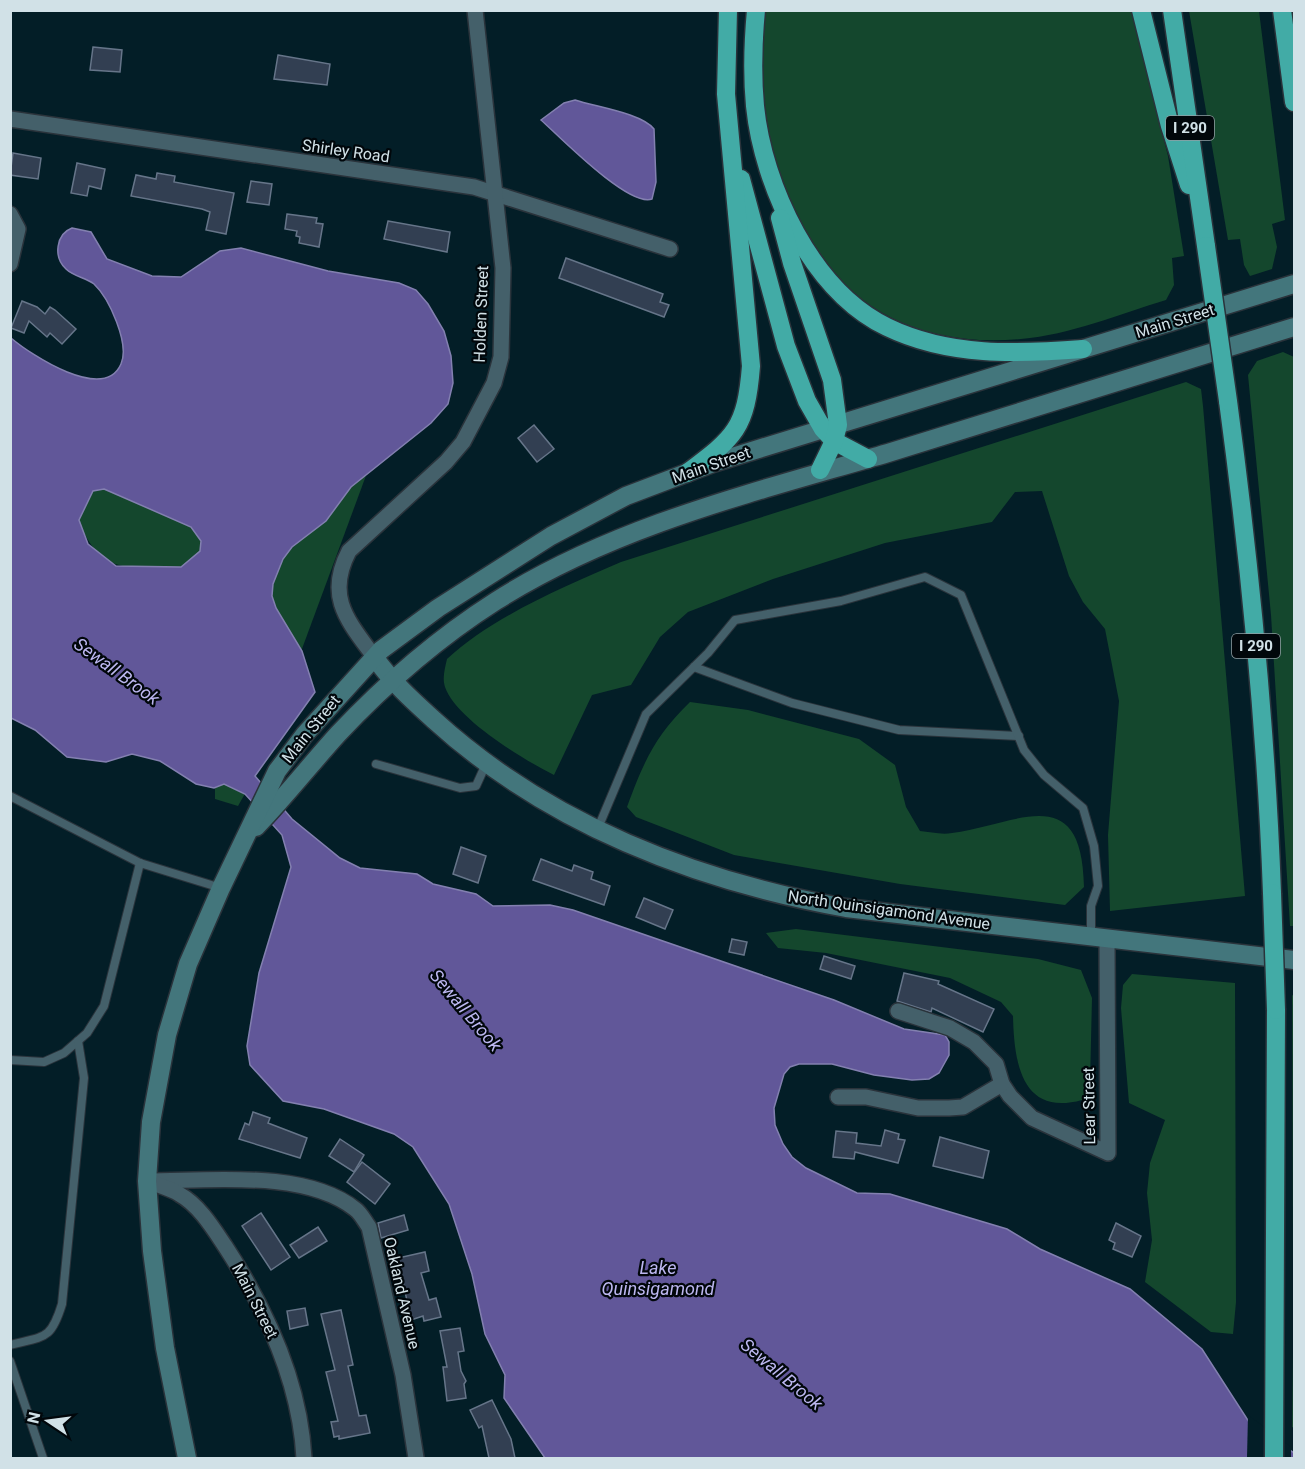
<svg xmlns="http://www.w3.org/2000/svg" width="1305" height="1469" font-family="Roboto,sans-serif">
  <rect width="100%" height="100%" fill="#031e27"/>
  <g fill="#14472d">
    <path d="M764,11h367l37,145 16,100 -12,2 2,27 -8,15c-47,14 -96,35 -145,39 -123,11 -207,-51 -243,-167 -3,-12 -9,-26 -11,-39 -8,-41 -6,-81 -3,-122z"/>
    <path d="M1189,11h70l26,209 -13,4 5,23 -5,22 -22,7 -6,-11 -4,-26 -12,1z"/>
    <path d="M1283,352l11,5v569h-4l-19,-311 -23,-240 9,-14z"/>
    <path d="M1186,382l15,7 2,17 42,490 -135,15 -2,-76 11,-134 -14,-72 -22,-27 -14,-26 -27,-85 -27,1 -23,30 -107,21 -112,36 -85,33 -28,25 -29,48 -39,10 -38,80c-30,-15 -98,-56 -109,-88 -3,-9 0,-19 2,-28 45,-42 118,-73 174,-97z"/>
    <path d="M381,435l-126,341 -17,30 -23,-7v-39l51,-195z"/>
    <path d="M104,489l88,38 9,14 -1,10 -19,16c-51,1 -81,9 -102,-46l14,-30z"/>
    <path d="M690,702l58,8 111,29 36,26 11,42 14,24c10,1 22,4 32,2 68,-10 130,-53 132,54l-19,18 -165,-21 -166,-29 -98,-38 -9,-10c17,-46 28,-71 63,-105z"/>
    <path d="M796,929l242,30 43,11 11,28 -2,85 -8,17c-61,17 -68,-39 -69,-84l-12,-14 -51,-24 -124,-25 -48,-5 -12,-15z"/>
    <path d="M1132,974l103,9 1,319 -3,32 -22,-2 -66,-50 7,-42 -5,-47 3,-30 15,-43 -36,-17 -8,-95 2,-23z"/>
    <path d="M1292,995l2,1v278l-1,-10z"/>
    <path d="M1294,1276v152l-2,-1z"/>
  </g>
  <g fill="#615799" stroke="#8380b0" stroke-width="1.5" fill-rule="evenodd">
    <path d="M575,100c21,7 66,13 79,29l2,53 -4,17c-23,9 -93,-63 -111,-79l23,-17z"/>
    <path d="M72,228l19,4 16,27 45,17 29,1 39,-26 21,-3 87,23 71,12 17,7 12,14 16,27 7,25 2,27 -5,21 -17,19 -80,64 -25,34 -34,26 -9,12 -10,25 -1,12 4,12 26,43 13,41 -60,84 37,43 48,39 20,10 57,6 16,10 43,10 17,12 57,-1 23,5 261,90 70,29 41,6 4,7v13l-10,18 -10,6 -17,1 -38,-5 -42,-11h-33l-9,3 -6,7 -10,34 1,17 8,19 9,13 14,11 51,25 33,1 117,35 33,20 90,40 72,60 47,73 45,31v5h-749l-41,-60 1,-23 -20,-41 -13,-60 -23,-70 -36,-57 -19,-13 -70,-25 -41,-8 -33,-36 -3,-19 12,-73 32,-106 -9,-32 -37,-41 -21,-10 -10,4 -18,-4 -36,-23 -28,-7 -26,8 -39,-5 -32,-27 -24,-12v-380c20,17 93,65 110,26 9,-20 -12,-66 -27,-80 -8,-6 -21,-8 -28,-15 -13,-12 -10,-35 6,-41zM104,489l87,38 10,14 -1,10 -19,16 -65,-1 -28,-22 -9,-24 14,-29z"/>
  </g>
  <path fill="#031e27" d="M1248,1415l43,32v11h-44z"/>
  <g fill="#323f52" stroke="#667589" stroke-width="1.5">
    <path d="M93,47l29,3 -2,22 -30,-2z"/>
    <path d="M278,55l52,9 -3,21 -53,-6z"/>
    <path d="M13,153l28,5 -3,21 -28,-4z"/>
    <path d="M77,163l28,6 -4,20 -12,-3 -2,10 -16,-3z"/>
    <path d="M157,173l18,3 -1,6 60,11 -8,41 -20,-4 4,-18 -8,-3 -71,-13 5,-21 20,4z"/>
    <path d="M251,181l21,3 -3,21 -22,-3z"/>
    <path d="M287,214l30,4 -1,5 7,1 -4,23 -20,-4 1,-6 -4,-1 1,-5 -12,-2z"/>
    <path d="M388,221l62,11 -3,20 -63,-13z"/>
    <path d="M566,258l97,36 -3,8 9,3 -5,12 -105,-39z"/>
    <path d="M22,301l15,6 8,7 5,-7 5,3 21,19 -14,15 -12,-11 -3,4 -18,-16 -5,12 -13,-5z"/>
    <path d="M534,425l20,24 -17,13 -19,-24z"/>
    <path d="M461,847l25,9 -8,27 -25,-9z"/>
    <path d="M541,859l31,12 2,-6 19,7 -2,7 19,7 -6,19 -71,-25z"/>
    <path d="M644,898l29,12 -8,19 -29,-12z"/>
    <path d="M732,939l15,3 -3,13 -15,-3z"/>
    <path d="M824,956l31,10 -4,13 -31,-10z"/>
    <path d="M904,973l35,8 -1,3 56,25 -11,23 -51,-24 -1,4 -34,-11z"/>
    <path d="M253,1112l17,6 -2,5 39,15 -7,20 -61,-19 6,-16 4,2z"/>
    <path d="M885,1130l14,4 -1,5 7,1 -7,23 -43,-11 -1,7 -21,-2 3,-26 21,2 -1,10 25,3z"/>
    <path d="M940,1137l49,14 -6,27 -50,-12z"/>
    <path d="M340,1139l24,16 -10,17 -25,-16z"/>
    <path d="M362,1162l28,22 -15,20 -28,-22z"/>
    <path d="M261,1213l29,44 -19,13 -29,-44z"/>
    <path d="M404,1215l4,15 -27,8 -3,-15z"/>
    <path d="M1116,1223l25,13 -9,21 -19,-8 2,-6 -6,-3z"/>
    <path d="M318,1227l9,14 -28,17 -9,-13z"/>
    <path d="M425,1252l4,19 -8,2 8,27 7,-2 5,19 -17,4 -1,-5 -12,4 -13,-62z"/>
    <path d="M305,1308l3,17 -18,4 -3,-18z"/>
    <path d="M341,1310l12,55 -5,1 11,50 7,-1 4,18 -31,6v-3l-5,1 -3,-15 7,-1 -12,-49 9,-2 -14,-56z"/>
    <path d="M460,1328l4,23 -6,1 3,19 5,10 -2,3 2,14 -19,3 -4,-34h4l-7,-36z"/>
    <path d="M492,1400l19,39 4,19h-26l-7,-32 -3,2 -9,-18z"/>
  </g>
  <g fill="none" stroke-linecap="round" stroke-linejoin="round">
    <g stroke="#2a333b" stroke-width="10">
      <g id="lane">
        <path d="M694,667l98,36 107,27 120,6"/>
        <path d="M376,764l84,24 16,-2 10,-22"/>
        <path d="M10,796l130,67 81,25"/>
        <path d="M598,828l48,-114 62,-61 27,-33 106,-19 84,-24 36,18 63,155 20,25 39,33 11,38 4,40 -7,20v29"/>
        <path d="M10,1060l34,2 20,-9 23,-20 17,-27 36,-143"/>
        <path d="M10,1345c35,-9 41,-5 52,-41l22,-226 -6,-37"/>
        <path d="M10,1361l33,97"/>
      </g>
    </g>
    <g stroke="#2a333b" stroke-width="18">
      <g id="street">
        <path d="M10,119l464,68 196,62"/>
        <path d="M10,214l8,15 -8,35"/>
        <path d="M375,658c-27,-37 -50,-61 -26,-107l97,-89 17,-20 31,-59 7,-26 2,-89 -28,-258"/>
        <path d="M898,1011l52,17 24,14 22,22 6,20 8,12 22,22 76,35 -1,-214"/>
        <path d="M838,1097h28l52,11h31l14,-1 39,-23"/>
        <path d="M147,1181c61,0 158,-12 208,28 6,4 10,13 14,18l34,148 13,83"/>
        <path d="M154,1183c8,4 18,6 25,11 20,11 34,34 46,52 41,63 75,136 79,212"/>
      </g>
    </g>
    <g stroke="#2a333b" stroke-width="21">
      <g id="secondary">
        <path d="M375,658c17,24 37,42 59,62 114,104 262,161 412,188l448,52"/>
        <path d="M256,827c29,-30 54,-62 82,-93 47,-50 100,-96 158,-133 118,-75 259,-109 392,-148 136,-41 271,-84 406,-126"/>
        <path d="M187,1458l-22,-110 -13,-97 -5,-70 4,-59 16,-87 21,-71 33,-76 56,-117 28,-37 76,-84 57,-42 113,-72 75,-40 87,-33 581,-179"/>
      </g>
    </g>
    <g stroke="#2a333b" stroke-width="21">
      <g id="highway">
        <path d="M756,10c-3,32 -4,64 -1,96 8,80 57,185 132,221 62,30 130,27 196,22"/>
        <path d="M1141,10l29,116 19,59"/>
        <path d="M1172,10l34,236"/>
        <path d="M1282,10l12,92"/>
        <path d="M741,179l45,167 21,55 16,28 11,12 34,18"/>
        <path d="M780,218l12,45 40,117 6,45 -4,16 -14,29"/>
        <path d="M1228,401c22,163 38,327 44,492"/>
        <path d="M687,473c48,-36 59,-44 64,-107l-25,-272 2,-84"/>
        <path d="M1274,1458l2,-448"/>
      </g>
    </g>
    <use href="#lane" stroke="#44606a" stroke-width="8"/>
    <use href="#street" stroke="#44606a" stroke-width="15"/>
    <use href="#secondary" stroke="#43767c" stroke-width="18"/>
    <use href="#highway" stroke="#42aba6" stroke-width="18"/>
    <g stroke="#2a333b" stroke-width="21" stroke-linecap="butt">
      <g id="highway-bridge">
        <path d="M1206,246l22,155"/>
        <path d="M1272,893l4,117"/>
      </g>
    </g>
    <use href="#highway-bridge" stroke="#42aba6" stroke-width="18"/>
  </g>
  <g text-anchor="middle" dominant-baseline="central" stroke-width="4.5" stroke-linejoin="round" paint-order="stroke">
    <g fill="#01070b" stroke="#93a0a5" stroke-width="1.5">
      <rect x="1166" y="116" width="48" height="24" rx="4.5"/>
      <rect x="1232" y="634" width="48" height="24" rx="4.5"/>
    </g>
    <g font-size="15" font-weight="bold" fill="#d1e1e7">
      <text x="1190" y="128">I 290</text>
      <text x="1256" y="646">I 290</text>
    </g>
    <g font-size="16" fill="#d1e1e7" stroke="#01070b">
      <text transform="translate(346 151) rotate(8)">Shirley Road</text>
      <text transform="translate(481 314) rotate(-88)">Holden Street</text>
      <text transform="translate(1175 321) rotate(-17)">Main Street</text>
      <text transform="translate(711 465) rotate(-19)">Main Street</text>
      <text transform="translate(311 729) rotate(-51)">Main Street</text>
      <text transform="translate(889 910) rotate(8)">North Quinsigamond Avenue</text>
      <text transform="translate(1089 1106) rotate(-91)">Lear Street</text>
      <text transform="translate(402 1293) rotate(77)">Oakland Avenue</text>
      <text transform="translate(255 1301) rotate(63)">Main Street</text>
    </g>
    <g font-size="18" font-style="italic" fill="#bcb7f0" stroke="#01070b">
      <text transform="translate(117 671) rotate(36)">Sewall Brook</text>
      <text transform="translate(466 1010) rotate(50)">Sewall Brook</text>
      <text x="658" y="1267">Lake<tspan x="658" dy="21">Quinsigamond</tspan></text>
      <text transform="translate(782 1374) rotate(40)">Sewall Brook</text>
    </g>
  </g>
  <rect width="1305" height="1469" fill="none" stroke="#d1e1e7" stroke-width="24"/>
  <g transform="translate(48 1421) rotate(283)" stroke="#01070b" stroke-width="4.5" paint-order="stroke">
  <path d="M0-4.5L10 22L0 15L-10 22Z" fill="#d1e1e7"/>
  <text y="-9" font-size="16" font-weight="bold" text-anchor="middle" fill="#d1e1e7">N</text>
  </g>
</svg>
